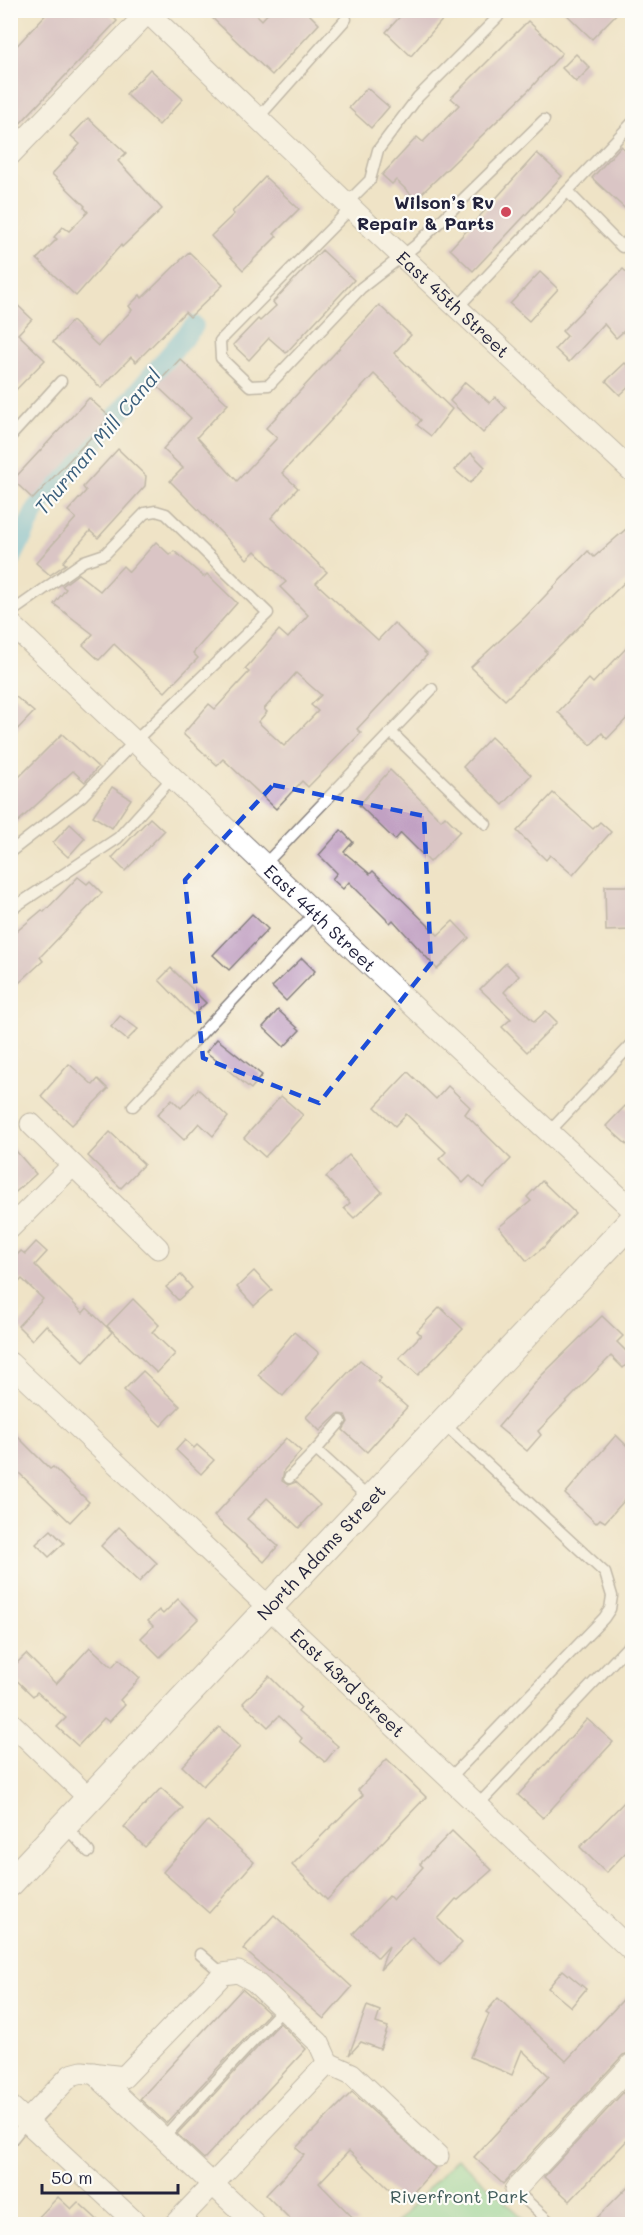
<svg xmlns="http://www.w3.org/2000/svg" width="643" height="2235" font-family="Mali,sans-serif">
  <rect width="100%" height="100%" fill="#fdfcf7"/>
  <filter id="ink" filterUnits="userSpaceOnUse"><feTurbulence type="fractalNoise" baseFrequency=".0167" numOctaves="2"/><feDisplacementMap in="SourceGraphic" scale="12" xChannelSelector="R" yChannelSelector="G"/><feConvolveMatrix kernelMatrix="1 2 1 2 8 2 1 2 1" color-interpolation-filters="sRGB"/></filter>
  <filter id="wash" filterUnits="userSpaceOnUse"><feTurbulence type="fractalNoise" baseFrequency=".008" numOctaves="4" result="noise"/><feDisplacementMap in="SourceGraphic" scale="24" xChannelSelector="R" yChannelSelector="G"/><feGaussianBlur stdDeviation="1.35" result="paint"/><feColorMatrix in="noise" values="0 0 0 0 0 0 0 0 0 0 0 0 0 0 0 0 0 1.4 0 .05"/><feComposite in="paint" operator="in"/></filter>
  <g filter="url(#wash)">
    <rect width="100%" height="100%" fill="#efe3c6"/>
    <path fill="#83dba0" stroke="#527e6e" stroke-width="1.5" d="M457,2158l73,66h-135z"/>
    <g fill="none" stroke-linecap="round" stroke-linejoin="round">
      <path stroke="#60bbde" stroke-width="20" d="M10,562l26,-52 158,-184"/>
    </g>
    <g id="blocks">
      <g fill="#c1a1c3" fill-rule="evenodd">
        <path d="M50,10h56l11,11 -107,113v-81z"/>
        <path d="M204,10h48l10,10 9,-10h34l14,14 -47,51z"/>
        <path d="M406,10h45l-40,46 -25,-24z"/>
        <path d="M562,10h58l-28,29z"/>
        <path d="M528,21l34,32 -34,38 -112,108 -20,-19 -4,4 -10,-9 35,-38 6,5 36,-37 -8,-7z"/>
        <path d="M576,54l14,14 -14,14 -14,-14z"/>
        <path d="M150,69l33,30 -24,26 -33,-31z"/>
        <path d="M367,88l22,19 -18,21 -22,-20z"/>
        <path d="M88,118l38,35 -8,8 44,48 -40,38 -1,-2 -45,51 -39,-37 20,-20 -3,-2 9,-10 6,4 19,-19 -4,-5 1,-1 -33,-32 28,-30 -9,-8z"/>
        <path d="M621,146l12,11v59l-41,-38z"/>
        <path d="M537,153l25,23 -89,95 -23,-22z"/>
        <path d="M265,177l34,32 -25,25 3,2 -34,34 -32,-34 23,-22 -2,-2z"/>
        <path d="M322,250l32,30 -68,73 -17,-15 -20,22 -16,-15 25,-26 2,2 16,-15 -3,-4z"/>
        <path d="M189,252l34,33 -33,32 -5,-5 -49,50 -5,-5 -30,31 -48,-46 19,-21 26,25 34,-36 -3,-4 11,-11 2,3z"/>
        <path d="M623,269l10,9v45l-17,15 -12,-14 -35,38 -14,-13 12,-13 -5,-5z"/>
        <path d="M540,272l18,17 -29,32 -19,-17z"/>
        <path d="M10,298l22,21 -14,15 27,26 -35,36z"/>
        <path d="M379,305l32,30 -17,18 58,56 -21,27 -14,-11 4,-5 -47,-46 -92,99 16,15 -27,30 56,54 -11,11 62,57 16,-17 33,32 -70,74 4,4 -53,54 -6,-6 -26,28 -53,-50 -6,6 -34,-31 26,-30 6,5 34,-37 -4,-3 34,-39 9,8 20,-23 -28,-28 6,-5 -31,-31 -8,8 -77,-78 13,-13 -20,-19 28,-31 -35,-33 24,-26 48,45 -31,33 40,44 40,-43 -11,-10zM296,673l25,22 -10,10 7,6 -34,35 -26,-24 9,-10 -3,-3z"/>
        <path d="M625,363l8,8v12l-13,12 -14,-14z"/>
        <path d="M465,382l25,21 5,-6 11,11 -23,25 -33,-32z"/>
        <path d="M89,398l21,19 -77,82 -20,-19z"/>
        <path d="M118,449l28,27 -1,10 -47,52 -8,-7 -27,31 3,2 -16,11 -14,-12 40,-45 -8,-7 18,-20 -3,-4z"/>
        <path d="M471,453l14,14 -15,16 -15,-13z"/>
        <path d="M633,523v51l-128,126 -34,-33 54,-50 63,-66 6,6z"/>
        <path d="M156,542l14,13 4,-4 30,26 3,-3 30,29 -44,50 5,5 -33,34 -51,-48 -15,16 -16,-15 10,-11 -39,-30 12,-15 -4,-3 16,-12 22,17 23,-25 6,6z"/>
        <path d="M633,641v71l-26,27 -5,-6 -11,12 -33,-33 31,-33 4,4z"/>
        <path d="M10,692l24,20 -24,25z"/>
        <path d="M62,734l36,33 -13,15 -12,-11 -63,58v-56l7,6z"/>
        <path d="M491,737l40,38 -28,30 -40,-38z"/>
        <path d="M390,770l51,50 4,-4 15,15 -30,31 -29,-29 -6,7 -36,-35z"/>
        <path d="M112,787l19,12 -19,29 -19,-12z"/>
        <path d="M553,793l40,36 7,-7 11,10 -38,43 -23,-20 -4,5 -29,-29z"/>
        <path d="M150,818l14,13 -39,40 -13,-13z"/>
        <path d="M70,824l15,14 -17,19 -15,-14z"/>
        <path d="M341,830l12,12 -9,10 26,22 3,-3 65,64 15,-14 16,17 -32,31 -44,-49 -3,3 -41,-41 -6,7 -11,-10 5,-6 -18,-18z"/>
        <path d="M78,877l9,7 3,-3 12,12 -62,64 3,4 -33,30v-54l32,-27 2,2z"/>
        <path d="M605,886h24l1,44 -24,1z"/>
        <path d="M252,914l16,15 -39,41 -16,-15z"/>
        <path d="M302,958l13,13 -29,30 -14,-14z"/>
        <path d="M506,963l13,13 -15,16 30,30 12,-11 11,11 -30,30 -25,-25 9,-8 -31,-30z"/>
        <path d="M171,968l35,35 -13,12 -34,-35z"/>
        <path d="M278,1010l22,20 -16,17 -21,-20z"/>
        <path d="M120,1016l18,13 -11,11 -16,-13z"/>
        <path d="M217,1039l45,36 -11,14 -45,-37z"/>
        <path d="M69,1064l24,21 5,-6 10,10 -36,36 -31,-29z"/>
        <path d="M408,1072l28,27 12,-13 22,21 -5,7 46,45 -28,29 -13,-12 -7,7 -24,-24 7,-7 -40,-38 -11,12 -20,-19z"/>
        <path d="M198,1089l30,28 -15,19 -14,-13 -15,17 -27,-25 15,-16 9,9z"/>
        <path d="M281,1096l22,19 -38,42 -21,-19z"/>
        <path d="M625,1106l8,8v36l-27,-24z"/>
        <path d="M110,1132l34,32 -23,24 -33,-32z"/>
        <path d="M10,1144l26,30 -26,23z"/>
        <path d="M349,1155l33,37 -28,26 -10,-10 6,-5 -24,-26z"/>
        <path d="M542,1181l33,32 -31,34 -17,14 -28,-34 32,-26 -4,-4z"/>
        <path d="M36,1242l11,10 -12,13 48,48 4,-5 25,24 -28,30 -38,-37 -14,15 -14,-14 25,-27 -21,-20 -4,4 -8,-7v-14l11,-11 4,3z"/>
        <path d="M254,1271l18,19 -18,16 -17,-19z"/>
        <path d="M181,1275l11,13 -14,12 -12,-13z"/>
        <path d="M133,1299l26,26 -7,7 23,22 -18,19 -50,-47z"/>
        <path d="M440,1307l23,22 -45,46 -19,-17 22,-23 -4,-4z"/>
        <path d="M602,1316l21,20 -6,6 16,16 -10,10 -12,-12 -73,75 3,4 -14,16 -29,-24 44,-52z"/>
        <path d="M294,1332l25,21 -36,43 -25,-21z"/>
        <path d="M360,1360l21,18 -3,4 29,25 -40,45 -24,-22 5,-8 -3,-7 -7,-1 -18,17 -14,-14z"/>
        <path d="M143,1371l37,35 -19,20 -37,-36z"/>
        <path d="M10,1429l40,40 3,-2 36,35 -19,20 -51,-49 -9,8z"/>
        <path d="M616,1435l17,17v39l-28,31 -5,-3 -4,4 -31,-29z"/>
        <path d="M286,1438l15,13 -17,19 -2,11 6,4 8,-3 24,23 -21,23 -32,-30 -20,21 31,27 -14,16 -50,-46z"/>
        <path d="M185,1440l9,8 3,-3 17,15 -13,14 -25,-24z"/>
        <path d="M119,1527l38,36 -18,19 -38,-36z"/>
        <path d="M51,1530l13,13 -15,14 -13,-13z"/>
        <path d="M178,1599l20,20 -38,38 -19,-19 12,-12 -5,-5 11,-11 4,4z"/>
        <path d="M90,1647l22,20 7,-8 21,19 -20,22 5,5 -16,17 -5,-4 -26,28 -21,-19 9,-9 -29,-26 -4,4 -23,-22v-4l16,-16 30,30z"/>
        <path d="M269,1676l32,32 -3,4 40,34 -13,16 -25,-21 2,-3 -23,-22 -11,11 -25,-24z"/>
        <path d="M587,1719l26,23 -70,76 -25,-23z"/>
        <path d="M219,1727l21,20 -37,39 -21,-20z"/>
        <path d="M387,1759l39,38 -99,103 -35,-35 71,-70 -5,-5z"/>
        <path d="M161,1788l22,20 -38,39 -21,-20z"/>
        <path d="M633,1793v52l-27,28 -26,-26z"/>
        <path d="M208,1821l46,41 -45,51 -46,-41z"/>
        <path d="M452,1831l40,39 -34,30 -2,-1 -18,20 24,24 -22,22 -28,-28 -32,33 9,-24 -11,12 -25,-24 36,-38 4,4 30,-33 -3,-3z"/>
        <path d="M274,1915l78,72 -28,32 -81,-70z"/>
        <path d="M563,1970l23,19 -15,18 -23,-19z"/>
        <path d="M242,1989l27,24 -103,110 -26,-24z"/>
        <path d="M633,1989v63l-10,3 -120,129 -29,-27 75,-81 -27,-26 -10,25 -42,-18 19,-43 -3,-2 12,-14 68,63z"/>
        <path d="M367,2006l13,5 -4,12 12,4 -8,22 -19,-7 -12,13z"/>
        <path d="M280,2023l26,26 -102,110 -27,-25z"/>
        <path d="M633,2082v52l-63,67 -26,-24z"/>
        <path d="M352,2092l83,76 -31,35 -55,-52 -30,32 40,41h-64l-29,-29 38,-40 -8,-7z"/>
        <path d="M633,2181v43h-42z"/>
        <path d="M58,2197l13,12 7,-7 24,22h-70z"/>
      </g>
    </g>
  </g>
  <g filter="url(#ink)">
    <use href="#blocks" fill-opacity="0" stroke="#888280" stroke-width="1.5"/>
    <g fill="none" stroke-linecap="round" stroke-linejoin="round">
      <g stroke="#888280" stroke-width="13">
        <g id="service">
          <path d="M258,118l88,-99"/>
          <path d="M568,192l54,55 10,-11"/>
          <path d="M347,203l23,-23 8,-30 40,-53 80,-80"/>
          <path d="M351,208l-131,133 1,17 29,28 19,-1 92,-97 54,-42 129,-126"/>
          <path d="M457,308l175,-185"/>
          <path d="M10,437l51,-56"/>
          <path d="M10,613l74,-52 21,-7 40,-41 11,-2 10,3 102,99 -133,128 -53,55 -72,56"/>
          <path d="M391,732l95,92"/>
          <path d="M265,864l167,-175"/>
          <path d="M10,898l6,8 102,-68 55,-61"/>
          <path d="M133,1106l183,-194"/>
          <path d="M549,1132l83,-88"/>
          <path d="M443,1423l162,150 7,23 -2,13 -6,9 -154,160"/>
          <path d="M316,1450l25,-29"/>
          <path d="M289,1478l27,-28 55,50"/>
          <path d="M478,1805l154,-163"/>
          <path d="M65,1826l24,26"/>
          <path d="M200,1954l23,20"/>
          <path d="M163,2138l120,-129"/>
          <path d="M10,2142l16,-20"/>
          <path d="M515,2190l37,34"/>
        </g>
      </g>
      <g stroke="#888280" stroke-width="23">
        <g id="minor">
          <path id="s1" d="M145,10l245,235 242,226"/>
          <path d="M10,155l140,-145"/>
          <path id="s2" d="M10,623l421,400 201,186"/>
          <path d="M31,1124l127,124"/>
          <path d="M10,1228l63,-63"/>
          <path id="s3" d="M10,1363l622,588"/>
          <path d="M10,1722l80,77"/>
          <path d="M94,2073l161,151"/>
          <path d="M10,2106l127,118"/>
          <path d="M26,2122l45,-47 11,-3 42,5 99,-103 15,-2 16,9 65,62 9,20 24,11 86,82"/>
          <path d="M515,2190l117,-126"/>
          <path d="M175,2224l153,-161"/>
        </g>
      </g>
      <g stroke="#888280" stroke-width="29">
        <g id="tertiary">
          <path id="s4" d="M10,1883l622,-662"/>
        </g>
      </g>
      <use href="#service" stroke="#fff" stroke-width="10"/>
      <use href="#minor" stroke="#fff" stroke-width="21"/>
      <use href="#tertiary" stroke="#fff" stroke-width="27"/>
    </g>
  </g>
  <path d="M0 0H643V2235H0ZM273,785l151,31 7,147 -112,140 -116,-45 -18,-178z" fill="#efe3c6" fill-opacity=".55" fill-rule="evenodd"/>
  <path fill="none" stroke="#1d4ed8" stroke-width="4.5" stroke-dasharray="12 8" stroke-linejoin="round" d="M273,785l151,31 7,147 -112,140 -116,-45 -18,-178z"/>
  <circle fill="#d1495b" stroke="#fdfcf7" stroke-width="2" cx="506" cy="212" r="6"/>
  <g text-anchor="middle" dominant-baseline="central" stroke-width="4.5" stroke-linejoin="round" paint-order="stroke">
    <g font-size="18" font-weight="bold" fill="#22223b" stroke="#fdfcf7" text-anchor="end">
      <text x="494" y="202">Wilson’s Rv<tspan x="494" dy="21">Repair &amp; Parts</tspan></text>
    </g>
    <g font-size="18" fill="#22223b" stroke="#fdfcf7">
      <text stroke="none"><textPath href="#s1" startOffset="426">East 45th Street</textPath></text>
      <text stroke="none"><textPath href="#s2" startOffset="428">East 44th Street</textPath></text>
      <text stroke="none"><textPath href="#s4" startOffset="454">North Adams Street</textPath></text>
      <text stroke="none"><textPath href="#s3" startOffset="465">East 43rd Street</textPath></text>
    </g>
    <g font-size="18" fill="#3f5a59" stroke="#fdfcf7">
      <text x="459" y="2196">Riverfront Park</text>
    </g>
    <g font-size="20" font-style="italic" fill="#3b5f7c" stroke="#fdfcf7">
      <text transform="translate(97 441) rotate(-50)">Thurman Mill Canal</text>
    </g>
  </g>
  <rect width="643" height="2235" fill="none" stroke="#fdfcf7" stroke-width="36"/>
  <path d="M42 2184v9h136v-9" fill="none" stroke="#22223b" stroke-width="3"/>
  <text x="51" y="2184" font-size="18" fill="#22223b" stroke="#fdfcf7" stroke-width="4.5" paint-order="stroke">50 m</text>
</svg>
